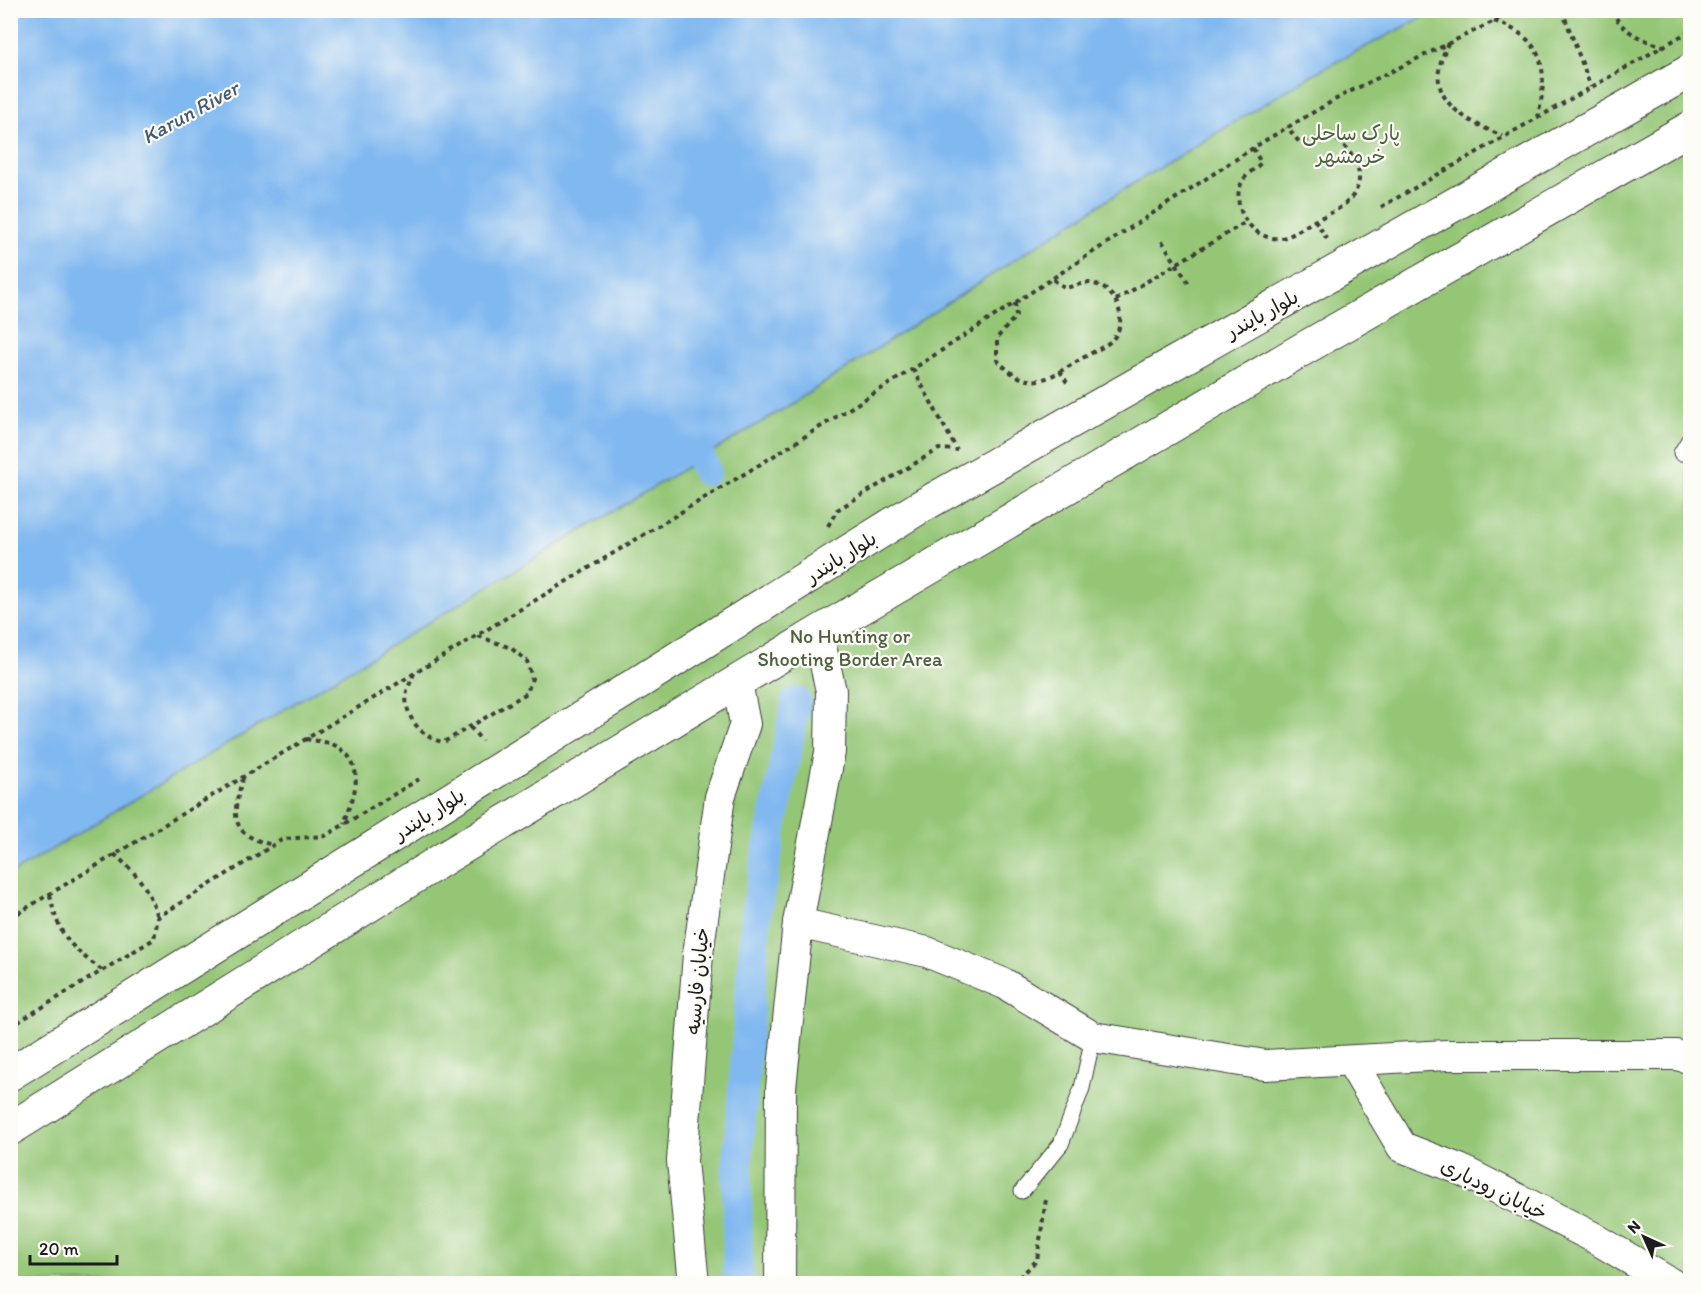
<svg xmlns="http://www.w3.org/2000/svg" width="1701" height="1294" font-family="Itim,'Playpen Sans Arabic',sans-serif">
  <rect width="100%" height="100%" fill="#fdfcf7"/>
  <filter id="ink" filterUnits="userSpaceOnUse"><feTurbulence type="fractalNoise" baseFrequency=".0167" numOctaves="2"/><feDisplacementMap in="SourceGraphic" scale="12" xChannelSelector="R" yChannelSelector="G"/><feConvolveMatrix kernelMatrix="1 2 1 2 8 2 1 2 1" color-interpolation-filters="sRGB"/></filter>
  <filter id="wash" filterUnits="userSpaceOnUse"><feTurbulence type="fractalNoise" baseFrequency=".008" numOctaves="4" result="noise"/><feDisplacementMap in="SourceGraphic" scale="24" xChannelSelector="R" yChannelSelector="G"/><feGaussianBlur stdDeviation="1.35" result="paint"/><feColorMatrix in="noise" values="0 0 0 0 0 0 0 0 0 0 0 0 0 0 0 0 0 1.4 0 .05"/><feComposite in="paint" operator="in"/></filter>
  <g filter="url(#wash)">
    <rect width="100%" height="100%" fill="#f4eedb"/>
    <path fill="#94c676" stroke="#587149" stroke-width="1.5" d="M10,11h1680v1272h-1679z"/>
    <path fill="#80b8f0" stroke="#4e6a86" stroke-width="1.5" d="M10,11l1,-1 1424,1 -120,62 -200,122 -325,210 -779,469z"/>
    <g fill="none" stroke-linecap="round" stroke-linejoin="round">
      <g stroke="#80b8f0" stroke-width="30">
        <path d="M685,421l21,50"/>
        <path d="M738,1284l-1,-114 20,-263 39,-205"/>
      </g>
    </g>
  </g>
  <g filter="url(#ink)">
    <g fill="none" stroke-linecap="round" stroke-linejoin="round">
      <g stroke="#3c3c39" stroke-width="17">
        <g id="service">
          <path d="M1681,453l9,-15"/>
          <path d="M1022,1191l39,-47 21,-56 11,-51"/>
        </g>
      </g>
      <g stroke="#3c3c39" stroke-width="32">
        <g id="minor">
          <path d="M818,633l13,58 -1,61 -32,171 129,29 78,32 88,53 172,28 182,-10h229l14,3"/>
          <path d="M1351,1061l51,86 57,22 132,67 81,48"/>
          <path d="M694,1284l-12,-123 16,-207 22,-157 25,-73 -8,-41"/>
          <path d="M780,1284l1,-196 17,-165"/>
        </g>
      </g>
      <g stroke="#3c3c39" stroke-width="35">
        <g id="tertiary">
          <path d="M10,1074l910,-567 770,-436"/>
          <path d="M10,1129l438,-273 370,-223 485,-284 387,-221"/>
        </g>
      </g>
      <g stroke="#3c3c39" stroke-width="4" stroke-dasharray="4.5 4.5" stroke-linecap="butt">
        <path d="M1562,10l29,77"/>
        <path d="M1612,10c9,22 30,30 51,36"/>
        <path d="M1494,21c50,17 55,47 44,95"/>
        <path d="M1448,43c-3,8 -8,18 -9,27 -5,37 36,54 63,66"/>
        <path d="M1253,148l8,15c-5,5 -16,12 -19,19 -14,26 14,64 44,55 9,-3 19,-11 28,-16 10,-5 23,-10 32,-18 26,-23 9,-51 -14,-67l-33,6 -12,-15"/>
        <path d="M1381,207l309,-176"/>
        <path d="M1315,220l12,19"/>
        <path d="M1162,241l27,43"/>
        <path d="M1116,300l130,-78"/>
        <path d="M1015,303l1,13 -19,22v22c33,34 49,20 84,-1 9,-6 25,-12 32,-20 17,-20 2,-54 -24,-56 -7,0 -16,3 -23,5l-14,-9"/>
        <path d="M913,369l44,81"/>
        <path d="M1060,371l9,15"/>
        <path d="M828,526l9,-16 102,-61 18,1"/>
        <path d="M414,673c-2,6 -5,12 -7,18 -5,24 15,48 37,51l83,-49 5,-15 -5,-17 -16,-13 -36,-13"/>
        <path d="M470,727l12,14"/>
        <path d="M306,739c10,2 24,3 32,8 30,19 15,51 6,77"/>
        <path d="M243,778c-12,38 -13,58 31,67"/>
        <path d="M114,854c24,21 34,33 44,63"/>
        <path d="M50,895c8,40 20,52 52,75"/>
        <path d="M10,918l754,-456 149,-93 351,-228 81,-47 172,-84"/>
        <path d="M10,1027l144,-88 4,-22 125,-78 42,-3 96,-58"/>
        <path d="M1013,1284l24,-24 9,-61"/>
      </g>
      <use href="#service" stroke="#fff" stroke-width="15"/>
      <use href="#minor" stroke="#fff" stroke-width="30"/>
      <use href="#tertiary" stroke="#fff" stroke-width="33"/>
    </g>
  </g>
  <g text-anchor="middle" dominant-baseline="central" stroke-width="4.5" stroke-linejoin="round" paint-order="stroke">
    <g font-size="20" fill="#4c6040" stroke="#fdfcf7">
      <text x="1351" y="133">پارک ساحلی<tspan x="1351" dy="23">خرمشهر</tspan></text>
      <text x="850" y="636">No Hunting or<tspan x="850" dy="23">Shooting Border Area</tspan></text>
    </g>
    <g font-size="20" fill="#1c1c1c" stroke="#fdfcf7">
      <text transform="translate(1262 314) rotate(-29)">بلوار بایندر</text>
      <text transform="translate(841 557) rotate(-32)">بلوار بایندر</text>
      <text transform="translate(429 814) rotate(-32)">بلوار بایندر</text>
      <text transform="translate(697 981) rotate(-85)">خیابان فارسیه</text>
      <text transform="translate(1494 1189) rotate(26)">خیابان رودباری</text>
    </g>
    <g font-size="21" font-style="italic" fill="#445a71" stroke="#fdfcf7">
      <text transform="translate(190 112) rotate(-29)">Karun River</text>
    </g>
  </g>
  <rect width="1701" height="1294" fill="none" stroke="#fdfcf7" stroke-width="36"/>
  <g transform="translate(1644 1237) rotate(315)" stroke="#fdfcf7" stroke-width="4.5" paint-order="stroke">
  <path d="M0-4.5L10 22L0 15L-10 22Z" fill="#1c1c1c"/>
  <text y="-9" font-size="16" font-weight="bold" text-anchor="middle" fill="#1c1c1c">N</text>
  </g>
  <path d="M30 1255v9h87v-9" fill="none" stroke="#1c1c1c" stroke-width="3"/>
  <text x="39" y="1255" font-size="18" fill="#1c1c1c" stroke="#fdfcf7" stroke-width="4.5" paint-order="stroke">20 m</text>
</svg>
